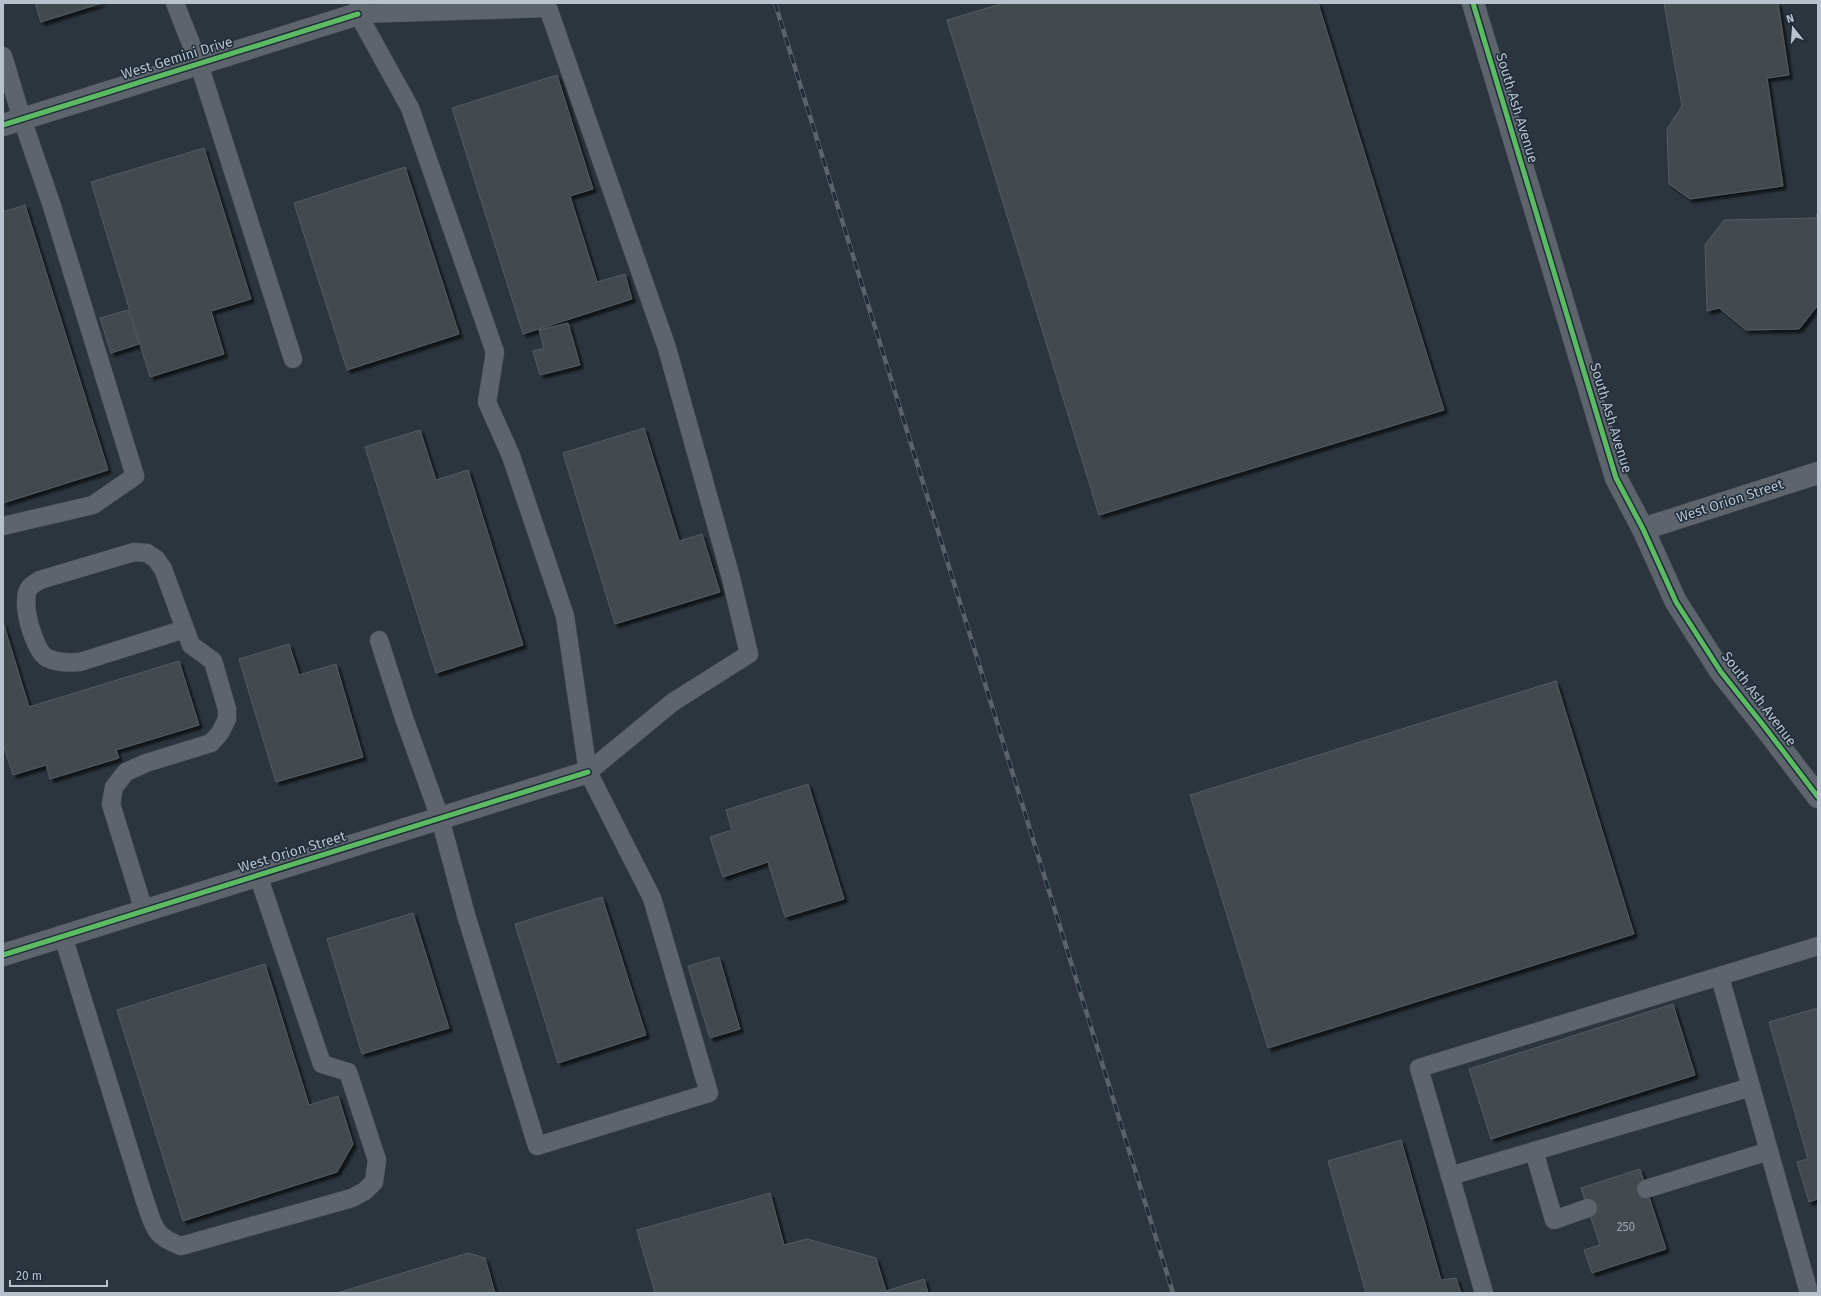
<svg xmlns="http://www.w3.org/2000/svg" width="1821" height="1296" font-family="'Fira Sans',sans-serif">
  <defs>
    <filter id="shadow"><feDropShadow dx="3.5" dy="3.5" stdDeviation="1" flood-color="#0009"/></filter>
  </defs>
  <rect width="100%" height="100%" fill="#2c353d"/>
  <g fill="#424950" stroke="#545c64" filter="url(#shadow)">
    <path d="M35,3h67l-61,19z"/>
    <path d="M1004,3h314l126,407 -345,105 -152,-495z"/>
    <path d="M1664,3h114l11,72 -22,3 16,108 -93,13 -21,-15 -2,-55 15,-23z"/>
    <path d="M557,75l36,114 -23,7 27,86 28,-8 7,25 -109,35 -71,-226z"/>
    <path d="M204,148l47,151 -40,12 13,43 -74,23 -59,-195z"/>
    <path d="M405,167l54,167 -112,36 -53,-167z"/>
    <path d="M25,205l83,265 -105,33v-291z"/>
    <path d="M1818,211v94l-19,24 -53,1 -27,-22 -12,3 -2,-66 19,-25 92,-2z"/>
    <path d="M128,310l11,34 -28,9 -11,-35z"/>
    <path d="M568,323l12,42 -40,10 -7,-24 11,-3 -5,-18z"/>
    <path d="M644,428l35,113 23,-7 18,58 -105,32 -52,-171z"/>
    <path d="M420,430l16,50 32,-10 55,175 -87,28 -71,-226z"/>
    <path d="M3,622l26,85 150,-46 20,64 -83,25 3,8 -69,21 -4,-14 -33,10 -10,-31z"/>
    <path d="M289,644l10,31 37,-11 27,93 -87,25 -37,-123z"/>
    <path d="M1556,681l78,253 -366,114 -78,-253z"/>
    <path d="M808,784l36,115 -59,18 -17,-55 -45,15 -13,-40 22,-7 -6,-20z"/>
    <path d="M602,897l44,138 -88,28 -43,-139z"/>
    <path d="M413,913l36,115 -87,26 -35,-115z"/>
    <path d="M719,957l21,72 -30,9 -22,-72z"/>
    <path d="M265,964l44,141 29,-9 15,48 -16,28 -154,49 -66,-211z"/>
    <path d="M1673,1004l22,71 -204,64 -22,-70z"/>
    <path d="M1818,1008v191l-9,3 -12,-40 11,-3 -39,-137z"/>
    <path d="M1401,1140l40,140 15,-2 5,15h-95l-38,-132z"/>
    <path d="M1640,1169l26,80 -74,24 -8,-23 16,-5 -19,-57z"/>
    <path d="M770,1193l14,52 23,-6 69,19 10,33 38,-12 4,14h-273l-18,-63z"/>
    <path d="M468,1253l17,5 10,35h-158z"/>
  </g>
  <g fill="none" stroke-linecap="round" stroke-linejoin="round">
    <g stroke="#4b5157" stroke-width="19">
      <g id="lane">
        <path d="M175,3l24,61 94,295"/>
        <path d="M359,3l-1,11 52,94 85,244 -8,50 24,54 54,160 23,156 64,126 57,195 -172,53 -71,-231 -26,-97 -36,-100 -25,-78"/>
        <path d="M358,14l190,-6 119,340 64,230 18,76 -76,48 -85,70"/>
        <path d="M3,56l19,63 29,84 84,273 -42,29 -90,21"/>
        <path d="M144,911l-33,-107 3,-17 12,-15 20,-9 65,-20 9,-10 7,-14v-10l-14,-48 -22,-16 -28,-76 -7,-10 -9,-6 -13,-1 -94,28c-3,2 -8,5 -10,7 -11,13 4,64 17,71 11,5 22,5 33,4l105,-33"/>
        <path d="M63,936l82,265c9,25 8,35 36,45l171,-48 13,-7 9,-9 3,-22 -29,-88 -26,-8 -64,-189"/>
        <path d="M1720,977l89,316"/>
        <path d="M1534,1151l20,69 34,-12"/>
        <path d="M1450,1176l301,-89"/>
        <path d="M1646,1189l123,-38"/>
        <path d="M1484,1293l-65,-225 399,-122"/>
      </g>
    </g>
    <g stroke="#4b5157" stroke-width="23">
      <g id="street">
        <path d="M1473,3l143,475 27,51 33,73 45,70 46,58 51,67"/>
        <path d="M3,125l355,-111"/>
        <path d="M1643,529l175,-56"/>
        <path d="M3,955l585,-183"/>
      </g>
    </g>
    <use href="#lane" stroke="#5d646b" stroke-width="18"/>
    <use href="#street" stroke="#5d646b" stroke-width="22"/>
    <g stroke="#5b6268" stroke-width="4.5">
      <path id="rail" d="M775,3l398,1290"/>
    </g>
    <use href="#rail" stroke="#1e2c39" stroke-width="3" stroke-dasharray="9" stroke-linecap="butt"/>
    <g stroke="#1e2c39" stroke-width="8">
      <g id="cycleway">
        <path d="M1473,3l143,475 27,51 33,73 45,70 46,58 51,67"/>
        <path d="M3,125l355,-111"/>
        <path d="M3,955l585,-183"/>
      </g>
    </g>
    <use href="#cycleway" stroke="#5cba63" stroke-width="5"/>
  </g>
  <g text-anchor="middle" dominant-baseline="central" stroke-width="3" stroke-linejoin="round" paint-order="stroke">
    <g font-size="12" fill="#9aa4ae">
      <text x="1626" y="1227">250</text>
    </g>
    <g font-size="14" fill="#b7c2cd" stroke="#1e2c39">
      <text transform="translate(177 58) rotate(-17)">West Gemini Drive</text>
      <text transform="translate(1517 108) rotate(73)">South Ash Avenue</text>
      <text transform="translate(1611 418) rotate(73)">South Ash Avenue</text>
      <text transform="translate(1730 501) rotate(-18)">West Orion Street</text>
      <text transform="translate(1759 699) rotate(53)">South Ash Avenue</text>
      <text transform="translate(292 852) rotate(-17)">West Orion Street</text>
    </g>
  </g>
  <rect width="1821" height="1296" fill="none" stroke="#b7c2cd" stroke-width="8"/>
  <g transform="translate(1793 28) rotate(343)" stroke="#1e2c39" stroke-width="3" paint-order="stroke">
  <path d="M0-3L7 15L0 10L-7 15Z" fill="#b7c2cd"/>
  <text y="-6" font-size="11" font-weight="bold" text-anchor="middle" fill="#b7c2cd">N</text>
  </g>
  <path d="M10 1280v6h97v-6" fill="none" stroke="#b7c2cd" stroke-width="2"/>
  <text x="16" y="1280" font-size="12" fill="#b7c2cd" stroke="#1e2c39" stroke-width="3" paint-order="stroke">20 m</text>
</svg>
